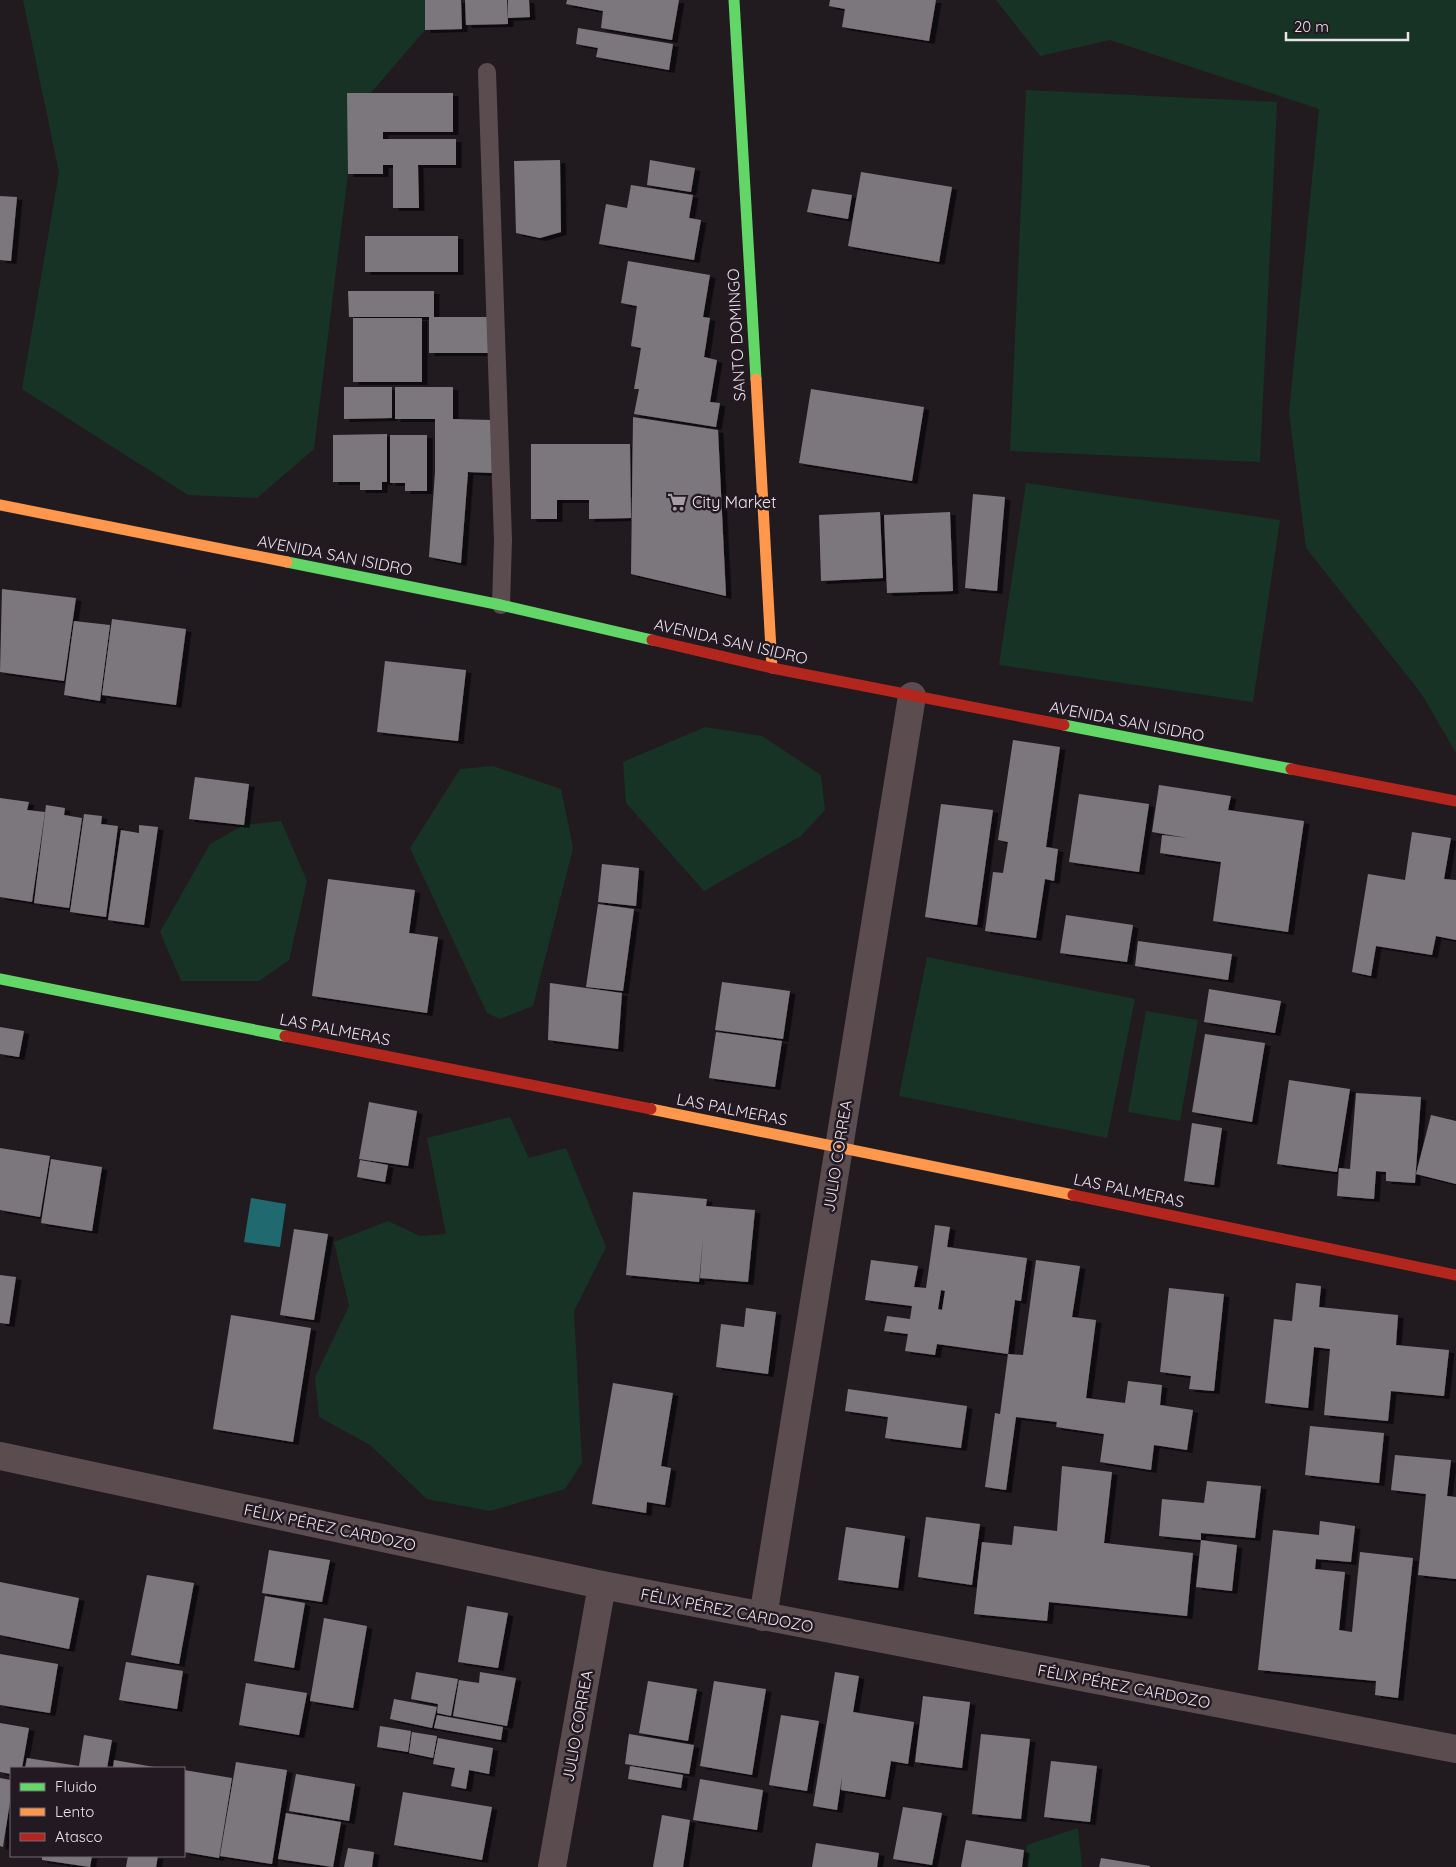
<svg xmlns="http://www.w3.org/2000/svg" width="1456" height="1867" font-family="Quicksand,sans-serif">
  <defs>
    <filter id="shadow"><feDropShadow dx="5.5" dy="3" stdDeviation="0" flood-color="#0009"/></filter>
  </defs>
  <rect width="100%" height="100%" fill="#211b20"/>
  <g fill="#173325">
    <path d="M23,0h402v30l-68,79 -9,23v42l-34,275 -57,49 -69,-3 -166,-106 37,-217z"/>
    <path d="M996,0h460v753l-35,-60 -115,-145 -17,-136 30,-303 -209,-69 -70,16z"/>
    <path d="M1026,90l251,12 -17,360 -250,-11z"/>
    <path d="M1026,483l254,37 -27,182 -254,-37z"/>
    <path d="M705,727l57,9 59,39 4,35 -24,26 -97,55 -78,-88 -3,-41z"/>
    <path d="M493,766l68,23 12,59 -40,158 -33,13 -13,-6 -77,-165 50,-79z"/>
    <path d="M281,821l26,60 -18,79 -30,21h-78l-21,-49 50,-88 34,-19z"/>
    <path d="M927,957l208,42 -28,139 -208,-42z"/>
    <path d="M1146,1011l52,9 -18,101 -52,-9z"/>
    <path d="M510,1117l19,41 37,-10 40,99 -32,64 8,152 -17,26 -75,22 -63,-12 -57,-54 -51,-28 -4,-40 34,-71 -15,-64 54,-21 32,15 26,-2 -19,-96z"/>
    <path d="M1078,1828l4,39h-57l2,-22z"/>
  </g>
  <path fill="#20696e" d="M251,1198l35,6 -6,43 -36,-5z"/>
  <g fill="#7c777c" fill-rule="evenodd" filter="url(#shadow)">
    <path d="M425,0h36l1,29 -37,1z"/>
    <path d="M465,0h42l1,24 -42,1z"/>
    <path d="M508,0h21l1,17 -22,1z"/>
    <path d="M567,0h112l-7,40 -71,-12 2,-17 -37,-7z"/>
    <path d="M830,0h106l-7,41 -87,-14 3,-18 -16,-3z"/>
    <path d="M578,28l95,16 -4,26 -73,-13 2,-9 -22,-4z"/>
    <path d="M347,93h106v39h-70v7h73v26h-38l1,43h-26v-43h-10v9h-35z"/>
    <path d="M560,160l1,72 -21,6 -24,-5 -2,-72z"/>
    <path d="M650,160l45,8 -4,24 -44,-7z"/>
    <path d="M861,172l91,15 -13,75 -91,-16z"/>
    <path d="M631,185l62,10 -4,23 12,2 -7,40 -95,-16 7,-40 21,4z"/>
    <path d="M812,189l40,6 -4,24 -41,-7z"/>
    <path d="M0,196l17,1 -6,64 -11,-1z"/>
    <rect x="365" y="236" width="93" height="36"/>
    <path d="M628,261l82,14 -7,42 7,1 -6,39 13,3 -7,42 10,1 -4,24 -82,-13 5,-25h-5l7,-41 -10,-2 6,-40 -16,-3z"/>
    <path d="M348,291h86v26h57l1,36h-63v-36h-80z"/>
    <rect x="353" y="318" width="69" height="64"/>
    <path d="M344,387h48v31l-48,1z"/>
    <path d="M395,387h58v32l38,1 1,53 -24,-1 -7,91 -32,-6 6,-85v-53h-40z"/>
    <path d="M811,389l113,18 -12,74 -113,-18z"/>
    <path d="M633,417l85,13 8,166 -95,-22z"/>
    <path d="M387,434v48h-5v8h-22v-8h-27v-47z"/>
    <path d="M390,435h37v56h-22v-8h-15z"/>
    <path d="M531,444h99l1,74 -42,1v-19h-32v19h-26z"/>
    <path d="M973,494l32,3 -8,94 -32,-3z"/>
    <path d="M880,512l3,66 -62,3 -2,-66z"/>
    <path d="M950,512l3,79 -66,2 -3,-78z"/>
    <path d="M2,589l74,9 -12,83 -64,-9z"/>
    <path d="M112,619l74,10 -10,76 -74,-10z"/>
    <path d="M74,621l36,4 -10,76 -36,-6z"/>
    <path d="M385,661l81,9 -8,71 -81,-9z"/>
    <path d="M1013,740l47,7 -14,100 12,2 -4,32 -9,-2 -9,59 -51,-7 8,-59 10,1 5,-31 -10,-2z"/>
    <path d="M195,777l54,7 -5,41 -55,-6z"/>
    <path d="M1159,785l72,11 -3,14 76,11 -16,111 -75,-11 8,-59 -61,-9 2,-18 26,3 -36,-6z"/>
    <path d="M1079,794l70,10 -10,68 -70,-10z"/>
    <path d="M0,798l29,4 -2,8 18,2 -13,90 -32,-5z"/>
    <path d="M941,804l52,6 -16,115 -52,-8z"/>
    <path d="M46,805l19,3 -1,7 18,3 -13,90 -35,-5z"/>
    <path d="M84,814l18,2 -1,8 17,2 -12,91 -36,-5z"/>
    <path d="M139,825l19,2 -14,98 -36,-5 13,-90 18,3z"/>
    <path d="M1412,832l39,6 -7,41 12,1v60l-20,-4 -4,19 -56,-9 -5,30 -19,-4 16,-98 37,6z"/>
    <path d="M602,864l37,4 -3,38 -38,-4z"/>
    <path d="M328,879l87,11 -6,43 29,4 -11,76 -115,-17z"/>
    <path d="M598,904l36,5 -11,82 -37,-4z"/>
    <path d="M1066,915l67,10 -6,37 -67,-9z"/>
    <path d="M1138,941l94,13 -4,26 -93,-14z"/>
    <path d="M722,982l68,9 -7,48 -68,-9z"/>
    <path d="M550,983l72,10 -4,56 -70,-9z"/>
    <path d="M1209,989l72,12 -6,32 -71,-11z"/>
    <path d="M0,1027l24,4 -5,26 -19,-3z"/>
    <path d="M716,1032l66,9 -7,46 -66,-9z"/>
    <path d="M1205,1034l60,9 -13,79 -60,-10z"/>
    <path d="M1289,1080l61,9 -13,83 -60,-8z"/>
    <path d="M1356,1093l65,4 -6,86 -29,-2v-9l-10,-1 -2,28 -37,-3 2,-28 11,1z"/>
    <path d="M369,1102l48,9 -9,55 -49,-7z"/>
    <path d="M1431,1115l25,6v63l-40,-10z"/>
    <path d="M1192,1123l30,5 -8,57 -30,-4z"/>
    <path d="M0,1148l50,8 -10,61 -40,-7z"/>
    <path d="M51,1159l51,8 -10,64 -51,-8z"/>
    <path d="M360,1160l28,5 -3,17 -28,-5z"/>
    <path d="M633,1192l74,7 -1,7 49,4 -7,72 -48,-4 3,-40 -4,44 -73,-7z"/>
    <path d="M935,1225l15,2 -3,20 80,11 -6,43 -6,-1 -7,54 -71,-10 -2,11 -30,-4 3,-17 -24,-3 3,-15 23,3 2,-13 -47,-6 6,-40 47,6 -4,21 12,1zM941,1290l4,1 -3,19 -4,-1z"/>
    <path d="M294,1229l34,5 -14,86 -34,-5z"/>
    <path d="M1036,1260l44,6 -8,51 24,3 -10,78 39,5 3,-22 34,4 -2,20 33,5 -6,40 -33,-5 -3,25 -51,-8 4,-28 -48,-7 1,-5 -41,-5 -10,73 -21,-3 10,-74 5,1 8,-60 15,1z"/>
    <path d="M0,1275l16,2 -7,47 -9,-1z"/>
    <path d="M1296,1283l25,3 -2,21 79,8 -2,30 53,5 -5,46 -53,-5 -3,30 -64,-6 6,-66 -16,-2 -6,61 -43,-5 9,-84 18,2z"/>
    <path d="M1169,1288l55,6 -10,97 -25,-2 2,-13 -31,-4z"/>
    <path d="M746,1308l30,4 -8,62 -52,-7 5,-43 23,3z"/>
    <path d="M231,1315l80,13 -18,114 -80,-13z"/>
    <path d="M613,1383l60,10 -12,73 10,2 -6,37 -18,-3 -1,11 -54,-9z"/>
    <path d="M848,1389l119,17 -6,42 -76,-10 3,-21 -43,-6z"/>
    <path d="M1310,1426l74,7 -5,50 -74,-8z"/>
    <path d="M1395,1455l56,5 -4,36 9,1v82l-38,-4 8,-81 -35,-4z"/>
    <path d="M1062,1466l50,6 -8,71 89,10 -6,63 -138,-14 -2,19 -73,-7 8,-72 30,3 2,-19 43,5z"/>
    <path d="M1207,1481l54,5 -6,52 -54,-5v7l-42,-4 3,-37 42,4z"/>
    <path d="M926,1517l54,7 -8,61 -54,-8z"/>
    <path d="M1320,1521l35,5 -4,36 -35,-3 -1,10 30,3 -6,58 13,2 8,-80 53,6 -15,140 -23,-3 1,-14 -118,-11 15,-140 46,5z"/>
    <path d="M846,1527l59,9 -7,52 -60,-8z"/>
    <path d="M1201,1540l36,5 -5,46 -36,-4z"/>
    <path d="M269,1550l61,10 -8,42 -60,-9z"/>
    <path d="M147,1575l47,8 -15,81 -48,-9z"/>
    <path d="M0,1582l79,16 -10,51 -69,-14z"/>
    <path d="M265,1596l40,7 -11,65 -40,-7z"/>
    <path d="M467,1606l41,7 -10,55 -40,-6z"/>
    <path d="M324,1618l43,8 -14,82 -43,-7z"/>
    <path d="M0,1654l58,10 -8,49 -50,-8z"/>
    <path d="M126,1662l57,9 -6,38 -58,-9z"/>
    <path d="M416,1672l42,7 -7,37 -14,-3 1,-9 -27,-5z"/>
    <path d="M480,1672l36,6 -9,48 -54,-10 6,-36 20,3z"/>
    <path d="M835,1672l24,4 -6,36 61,10 -6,42 -17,-3 -6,36 -44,-7 1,-13 -5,33 -24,-4z"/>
    <path d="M648,1681l49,8 -9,52 -49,-8z"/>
    <path d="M714,1681l52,8 -14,86 -52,-9z"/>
    <path d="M246,1683l61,10 -8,42 -60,-10z"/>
    <path d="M923,1696l47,6 -8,66 -47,-6z"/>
    <path d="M394,1699l43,8 -5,21 -42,-9z"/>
    <path d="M437,1715l66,12 -2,13 -67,-12z"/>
    <path d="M781,1715l38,6 -12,70 -38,-6z"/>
    <path d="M0,1723l29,5 -7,40h-11v6l-11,-2z"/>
    <path d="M380,1726l31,5 -3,21 -31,-5z"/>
    <path d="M412,1732l25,4 -4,22 -24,-5z"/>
    <path d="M629,1734l65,11 -5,29 -64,-10z"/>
    <path d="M981,1734l49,5 -9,80 -49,-5z"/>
    <path d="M84,1735l28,5 -5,28h-82l2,-10 52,8z"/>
    <path d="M438,1738l55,10 -4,26 -20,-4 -3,19 -15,-3 4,-18 -22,-4z"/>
    <path d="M114,1760l40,7v1h-41z"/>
    <path d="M1051,1761l46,5 -7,56 -46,-5z"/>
    <path d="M236,1762l51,8 -15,94 -52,-8z"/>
    <path d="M630,1766l53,9 -2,13 -53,-9z"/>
    <path d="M184,1770l48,8 -13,80 -35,-6z"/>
    <path d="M296,1774l59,10 -6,37 -60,-10z"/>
    <path d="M0,1778l11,2v15l-8,52 -3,-1z"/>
    <path d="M700,1779l63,11 -6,40 -64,-10z"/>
    <path d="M403,1792l89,15 -10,53 -88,-15z"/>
    <path d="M903,1807l39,6 -10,52 -39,-6z"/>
    <path d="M286,1813l55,9 -8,45 -55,-8z"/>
    <path d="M662,1815l28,5 -7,47h-30z"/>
    <path d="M966,1840l58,10 -2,17h-61z"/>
    <path d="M816,1843l63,10 -2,14h-65z"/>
    <path d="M348,1848l26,4 -2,15h-28z"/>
    <path d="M42,1856h50l-2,11 -48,-7z"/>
    <path d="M128,1856h30l-2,11h-30z"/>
    <path d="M1101,1858l49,8v1h-51z"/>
  </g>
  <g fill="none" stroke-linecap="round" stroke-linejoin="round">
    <path stroke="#5b4c4f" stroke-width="18" d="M487,72l16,468 -2,65"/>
    <g stroke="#5b4c4f" stroke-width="28">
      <path d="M0,1456l602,129 854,164"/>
      <path d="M763,1617l149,-921"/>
      <path d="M552,1867l50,-282"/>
    </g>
    <g stroke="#63d668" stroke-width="11">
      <path d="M734,0l22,379"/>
      <path d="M287,562l214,43 151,35"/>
      <path d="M1064,725l227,44"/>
      <path d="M0,979l285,57"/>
    </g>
    <g stroke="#ff974d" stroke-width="11">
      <path d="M756,379l16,289"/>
      <path d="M0,505l287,57"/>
      <path d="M651,1109l422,86"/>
    </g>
    <g stroke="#b3261e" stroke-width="11">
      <path d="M652,640l120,28 292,57"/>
      <path d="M1291,769l165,32"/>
      <path d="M285,1036l366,73"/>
      <path d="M1073,1195l383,80"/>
    </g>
  </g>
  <defs>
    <g id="supermarket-bare" transform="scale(1.5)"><path d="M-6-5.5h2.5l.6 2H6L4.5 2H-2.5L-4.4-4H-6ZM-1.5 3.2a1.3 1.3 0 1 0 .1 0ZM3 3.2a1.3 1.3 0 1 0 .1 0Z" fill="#a49da3" stroke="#231922" stroke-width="2.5" paint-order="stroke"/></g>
  </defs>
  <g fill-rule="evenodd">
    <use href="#supermarket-bare" x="677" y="502"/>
  </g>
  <g text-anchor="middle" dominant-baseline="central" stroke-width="5" stroke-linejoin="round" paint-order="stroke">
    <g font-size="16" fill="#eae3e9" stroke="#231922">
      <text transform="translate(736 335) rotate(-93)">SANTO DOMINGO</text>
      <text transform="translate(335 555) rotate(11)">AVENIDA SAN ISIDRO</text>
      <text transform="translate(731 641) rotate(13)">AVENIDA SAN ISIDRO</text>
      <text transform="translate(1127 721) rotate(11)">AVENIDA SAN ISIDRO</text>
      <text transform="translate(335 1029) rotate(11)">LAS PALMERAS</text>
      <text transform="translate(732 1109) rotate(11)">LAS PALMERAS</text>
      <text transform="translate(837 1156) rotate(-81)">JULIO CORREA</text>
      <text transform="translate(1129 1190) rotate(12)">LAS PALMERAS</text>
      <text transform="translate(330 1527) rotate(12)">FÉLIX PÉREZ CARDOZO</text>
      <text transform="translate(727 1610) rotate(11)">FÉLIX PÉREZ CARDOZO</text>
      <text transform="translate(1124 1686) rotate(11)">FÉLIX PÉREZ CARDOZO</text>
      <text transform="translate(577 1726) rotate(-80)">JULIO CORREA</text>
    </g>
    <g font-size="16" fill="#eae3e9" stroke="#231922" text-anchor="start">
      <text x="692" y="502">City Market</text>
    </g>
  </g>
  <rect x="10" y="1767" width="175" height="90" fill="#231922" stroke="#736a72"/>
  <rect x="20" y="1783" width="25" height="8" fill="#63d668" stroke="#736a72"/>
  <text x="55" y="1792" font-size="15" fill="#eae3e9">Fluido</text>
  <rect x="20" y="1808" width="25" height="8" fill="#ff974d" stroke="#736a72"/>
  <text x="55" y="1817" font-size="15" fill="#eae3e9">Lento</text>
  <rect x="20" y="1833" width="25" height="8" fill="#b3261e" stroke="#736a72"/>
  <text x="55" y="1842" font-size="15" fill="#eae3e9">Atasco</text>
  <path d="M1286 32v8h122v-8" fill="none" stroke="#eae3e9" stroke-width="2.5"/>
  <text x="1294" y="32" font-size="15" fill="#eae3e9" stroke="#231922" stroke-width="4" paint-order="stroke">20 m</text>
</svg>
